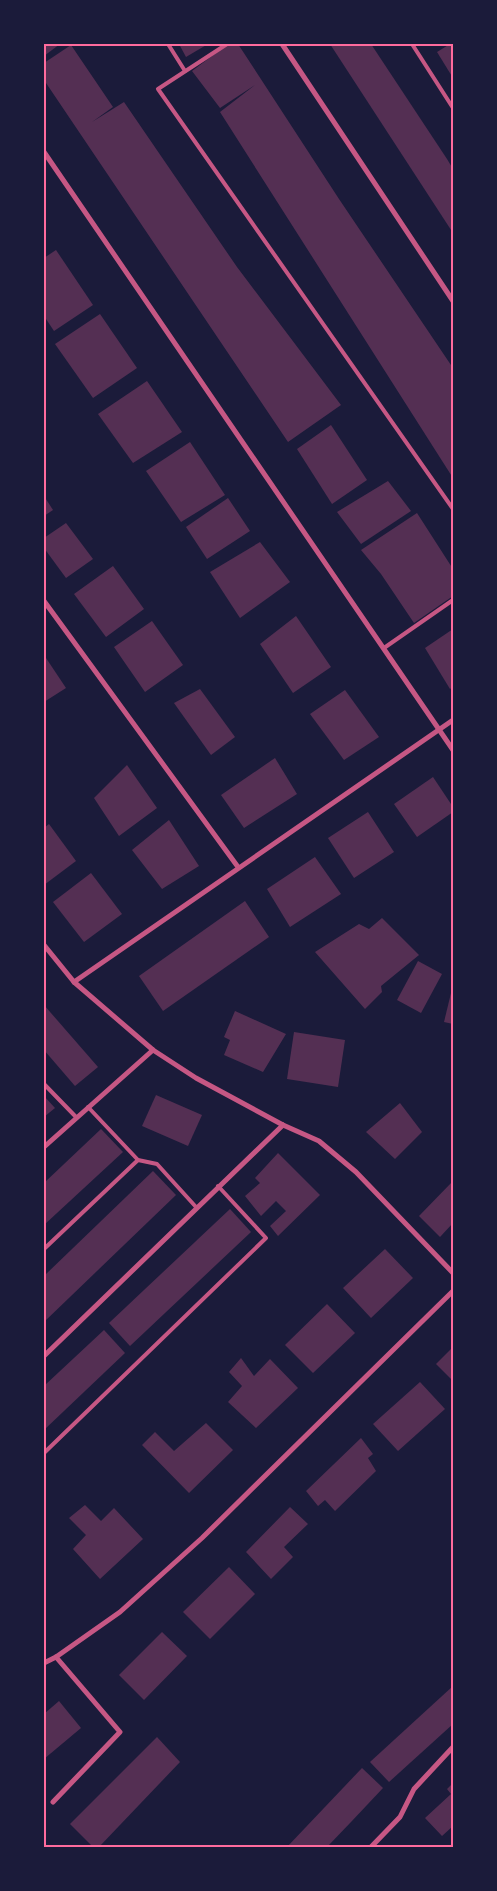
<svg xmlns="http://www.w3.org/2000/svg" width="497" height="1891" font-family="'Roboto Serif',serif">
  <rect width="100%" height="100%" fill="#1b1b3a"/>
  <g fill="#542f53">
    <path d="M44,44h16l-16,12z"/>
    <path d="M179,44h29l-22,13z"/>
    <path d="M228,44h10l101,155 114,169v110l-233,-366 35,-27 -35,23 -28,-37z"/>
    <path d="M330,44h41l76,115 6,10v64z"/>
    <path d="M450,44h3v34l-16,-26z"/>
    <path d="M71,45l42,62 -21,15 32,-20 113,165 104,138 -53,37 -244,-362v-17z"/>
    <path d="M56,250l37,55 -39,26 -10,-15v-58z"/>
    <path d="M100,314l37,54 -44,30 -38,-54z"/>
    <path d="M147,381l35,51 -49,31 -35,-49z"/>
    <path d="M331,425l36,55 -35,24 -35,-55z"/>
    <path d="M190,442l35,53 -44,27 -35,-51z"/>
    <path d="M388,481l23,30 -50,33 -24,-32z"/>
    <path d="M44,496l9,14 -9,6z"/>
    <path d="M228,498l22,33 -43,28 -21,-32z"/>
    <path d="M417,513l36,56v27l-39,27 -33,-49 -20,-24z"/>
    <path d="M66,523l27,36 -27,19 -22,-30v-10z"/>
    <path d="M260,542l30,40 -50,36 -30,-46z"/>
    <path d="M113,566l31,43 -38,28 -32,-43z"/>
    <path d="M296,616l35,51 -38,26 -33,-49z"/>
    <path d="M152,621l31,44 -38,27 -31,-45z"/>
    <path d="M453,629v58l-3,2 -25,-41z"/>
    <path d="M44,655l22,33 -22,14z"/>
    <path d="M200,689l35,48 -24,18 -37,-52z"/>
    <path d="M345,690l34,47 -35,23 -34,-46z"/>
    <path d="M275,758l22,36 -53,34 -23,-33z"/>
    <path d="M127,765l30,43 -38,28 -25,-38z"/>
    <path d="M433,777l20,30v5l-36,25 -23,-33z"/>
    <path d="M368,812l26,40 -40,26 -26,-40z"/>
    <path d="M169,820l30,46 -37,23 -30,-39z"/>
    <path d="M49,824l27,37 -32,24v-57z"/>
    <path d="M315,857l26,37 -51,33 -23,-38z"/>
    <path d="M91,873l31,41 -38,28 -31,-40z"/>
    <path d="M245,901l24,36 -106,74 -24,-35z"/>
    <path d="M382,918l37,37 -38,31 1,6 -17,17 -50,-57 44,-28 10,5z"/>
    <path d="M418,961l24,13 -21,39 -24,-13z"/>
    <path d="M451,993l2,1v30l-9,-2z"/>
    <path d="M44,1005l54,62 -23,19 -31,-36z"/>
    <path d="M235,1011l51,23 -23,38 -39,-17 6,-15 -6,-3z"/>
    <path d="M294,1032l51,8 -7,47 -51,-8z"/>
    <path d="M156,1095l46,20 -14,31 -46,-20z"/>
    <path d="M44,1096l11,12 -11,9z"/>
    <path d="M400,1103l22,29 -27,27 -29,-27z"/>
    <path d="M101,1129l22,23 -79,73v-42z"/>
    <path d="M278,1153l42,42 -42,41 -8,-10 16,-15 -10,-10 -15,15 -16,-20 15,-13 -5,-5z"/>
    <path d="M153,1171l23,24 -132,127v-46z"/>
    <path d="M453,1181v42l-13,14 -21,-21z"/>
    <path d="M230,1209l21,23 -121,114 -21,-23z"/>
    <path d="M385,1249l28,29 -42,40 -28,-30z"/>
    <path d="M327,1304l28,29 -42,40 -28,-28z"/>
    <path d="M104,1330l21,23 -81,77v-44z"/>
    <path d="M453,1347v34l-17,-17z"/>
    <path d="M241,1358l13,18 16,-17 28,29 -42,40 -28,-26 14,-16 -13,-14z"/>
    <path d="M420,1382l25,27 -47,42 -25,-27z"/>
    <path d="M206,1423l27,27 -44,43 -47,-48 13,-13 19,19z"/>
    <path d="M361,1438l12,16 -5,4 8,13 -41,40 -10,-11 -7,6 -12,-15z"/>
    <path d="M85,1505l16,16 13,-13 29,31 -43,40 -27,-30 13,-14 -17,-17z"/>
    <path d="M290,1507l18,17 -24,23 9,10 -22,22 -25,-27z"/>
    <path d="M229,1567l26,27 -45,45 -27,-27z"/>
    <path d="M162,1632l25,24 -43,44 -25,-25z"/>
    <path d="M453,1686v38l-64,58 -19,-20z"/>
    <path d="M59,1701l22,27 -37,31v-45z"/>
    <path d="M157,1737l23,25 -81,85h-6l-23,-23z"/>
    <path d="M362,1768l21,20 -32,34 -24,25h-40z"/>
    <path d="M453,1783v43l-11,10 -17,-18 26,-24 -4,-5z"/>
  </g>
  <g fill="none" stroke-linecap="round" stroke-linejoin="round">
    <g stroke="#c65784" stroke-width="4">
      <path d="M168,44l17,27"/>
      <path d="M227,44l-69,45 295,420"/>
      <path d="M412,44l41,64"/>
      <path d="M384,648l69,-48"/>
      <path d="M44,1084l32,33"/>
      <path d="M88,1107l50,53 19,4 39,43"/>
      <path d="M44,1249l94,-89"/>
      <path d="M44,1453l222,-215 -48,-52"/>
    </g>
    <g stroke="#c65784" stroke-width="5">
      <path d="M282,44l171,257"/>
      <path d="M44,152l409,598"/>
      <path d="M44,601l194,266"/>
      <path d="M44,945l30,37 79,68 43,28 87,47 36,16 37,31 97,101"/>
      <path d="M74,982l379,-262"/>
      <path d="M44,1147l109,-97"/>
      <path d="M44,1356l239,-231"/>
      <path d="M44,1663l12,-6 64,-45 82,-74 251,-247"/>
      <path d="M53,1802l67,-70 -64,-75"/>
      <path d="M371,1847l29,-30 14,-28 39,-42"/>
    </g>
  </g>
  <rect width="497" height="1891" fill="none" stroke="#1b1b3a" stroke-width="90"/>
  <rect x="45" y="45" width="407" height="1801" fill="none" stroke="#ff6b9d" stroke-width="2"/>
</svg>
